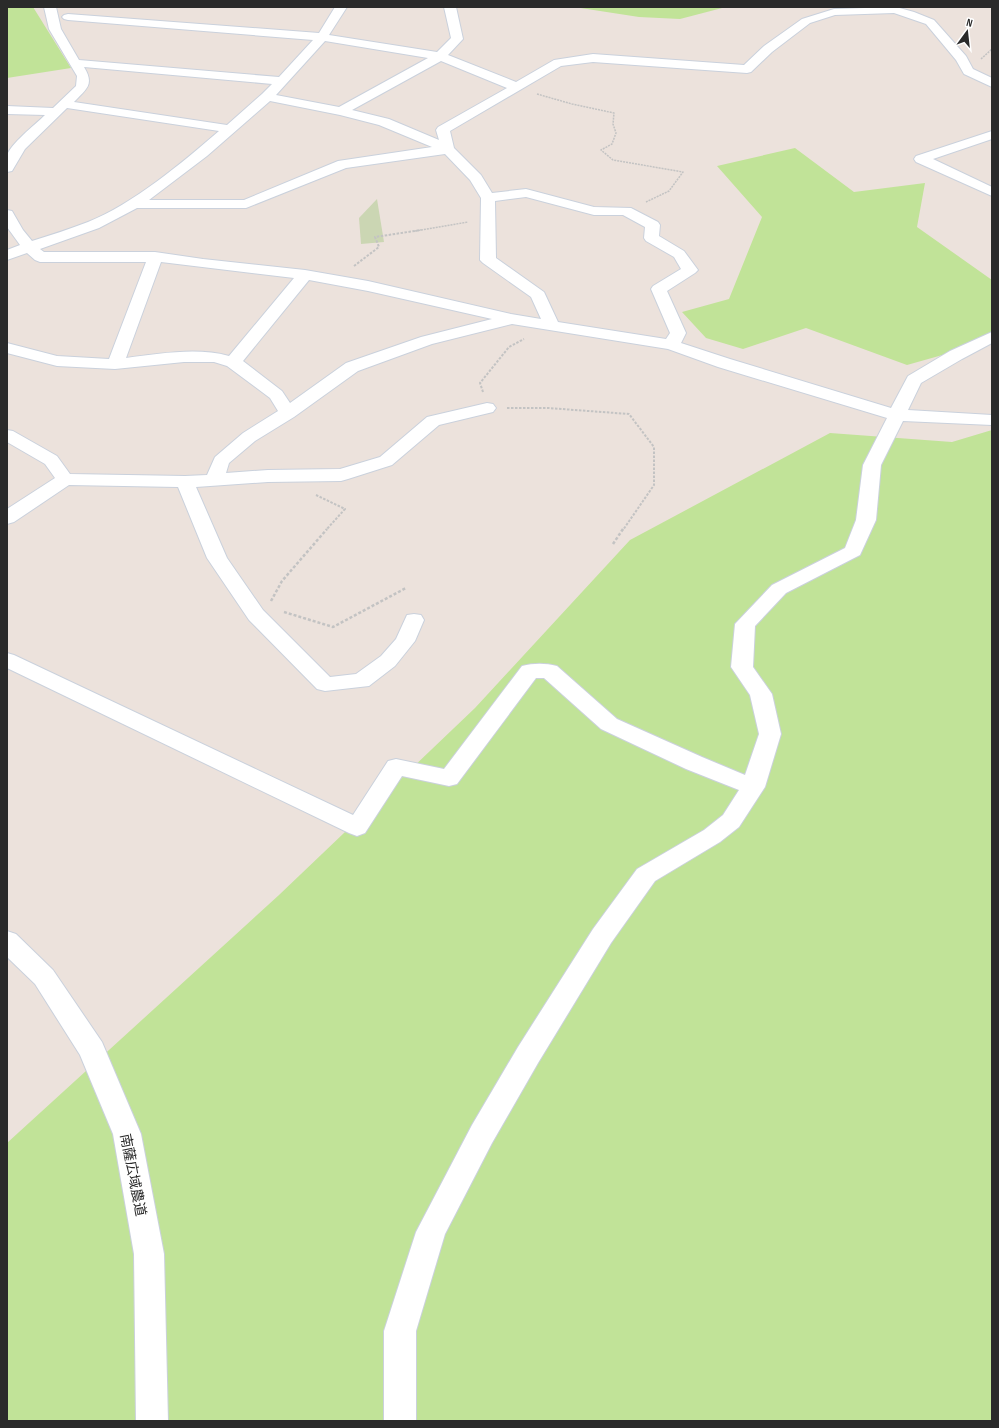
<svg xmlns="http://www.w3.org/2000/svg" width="999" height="1428" font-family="'Sofia Sans Condensed','Noto Sans JP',sans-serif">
  <rect width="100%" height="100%" fill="#ece2dc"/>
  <g fill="#c1e398">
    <path d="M7,7h26l38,61 -64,10z"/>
    <path d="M574,7h152l-46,12 -41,-2z"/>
    <path d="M795,148l59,44 71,-9 -8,44 75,53v61l-85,24 -101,-37 -63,21 -37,-11 -24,-26 47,-13 33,-82 -45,-51z"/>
    <path d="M992,430v991h-985v-278l272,-248 196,-187 155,-168 200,-107 122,9z"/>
  </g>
  <path fill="#cbd6b3" d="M377,199l7,43 -23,2 -2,-26z"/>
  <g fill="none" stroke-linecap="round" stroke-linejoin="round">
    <g stroke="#cad1dc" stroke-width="2">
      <g id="minor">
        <path d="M44,7h12l5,22 18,31 200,17 34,-37 -245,-20 -4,-1 -2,-2 2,-2 4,-1 251,19 16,-26h12l-18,28 108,17 14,-14 -7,-31h12l7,32 -15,16 68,27 38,-22 39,-6 151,11 20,-19 38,-27 32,-10 62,-2 18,5 20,8 32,36 7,13 19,9v9l-28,-13 -8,-14 -30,-36 -32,-11 -59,2 -25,8 -38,29 -21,20 -4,1 -154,-11 -32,4 -111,65 4,17 27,27 11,18 34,-4 68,18 37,1 27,14 2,3 -1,11 25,15 14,19 -3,3 -28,18 19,42 -5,10 49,16 161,49 17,-32 42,-25 42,-19v11l-30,16 -41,24 -13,27 84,5v10l-89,-4 -22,44 -5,55 -16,35 -74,38 -31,33 -2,41 19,27 9,40 -16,53 -26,40 -19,15 -65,39 -44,62 -73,120 -46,80 -47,91 -29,97v90h-32v-90l32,-99 56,-107 46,-78 75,-118 44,-60 67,-39 19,-15 16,-25 -53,-21 -85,-40 -57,-51h-8l-79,106 -8,2 -47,-10 -37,57 -8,3 -8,-3 -342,-165v-15l7,2 339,160 35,-54 8,-2 48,10 78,-103c12,-3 23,-3 35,0l60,53 85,38 43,18 14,-41 -9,-39 -19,-28 4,-43 37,-39 73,-37 11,-28 7,-55 24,-47 -169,-51 -50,-18 -156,-25 -80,20 -74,27 -64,46 -39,24 -26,22 -3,10 42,-3 72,-1 40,-12 47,-40 60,-14 6,1 3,4 -3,4 -54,13 -47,40 -44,14 -7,2 -73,1 -72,5 31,71 36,52 67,67 26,-3 25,-18 15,-17 11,-24 7,-1 7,1 3,5 -9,21 -20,25 -26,20 -44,5 -8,-2 -68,-69 -42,-62 -29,-71 -109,-2 -55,37 -7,2v-15l48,-31 -10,-14 -38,-22v-12l6,1 44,25 13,18 115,2 22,-1 8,-18 28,-24 35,-22 -8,-13 -43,-32 -13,-4h-30l-69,7 -58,-3 -50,-13v-10l50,13 52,3 37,-97h-106l-5,-2 -8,-7 -20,7v-10l13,-5 -13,-18v-17l5,1 11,19 9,11c19,-6 38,-12 56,-19 45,-18 94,-59 131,-91l-152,-23 -42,41 -13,22 -5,1c0,-5 -1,-11 0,-16 2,-11 29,-32 38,-41l-38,-1v-8l46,2 23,-22 1,-10 -28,-47zM325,41l103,17 -89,49 -63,-12zM441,61l66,27 -69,39 -2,3 3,10 -50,-21 -37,-9zM84,67l188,17 -10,10 -35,31 -153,-23c12,-13 21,-17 10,-35zM270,101l70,14 39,10 53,22 -94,14 -94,39h-95l58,-44zM445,154l25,26 11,18 -1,62 3,3 48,34 10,22 -30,-5 -143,-33 -63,-11 -102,-11 -48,-7h-111l-4,-3 59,-21 38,-20h109l100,-40zM526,197l68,18h29l22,12 -1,11 2,3 28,16 7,12 -28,17 -2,3 19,44 -4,6 -108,-17 -14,-30 -48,-34 -1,-57zM161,262l133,16 -65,78c-33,-9 -70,-2 -103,2zM309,280l59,11 124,28 -71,18 -75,26 -56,40 -8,-12 -39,-30z"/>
        <path d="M992,131v8l-59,20 59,28v9l-76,-34 -2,-3 2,-3z"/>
        <path d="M7,931l9,3 37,36 49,72 39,92 23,120 4,167h-32l-2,-167 -21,-120 -33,-79 -45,-71 -28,-27z"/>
      </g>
    </g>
    <g stroke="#c3c3c3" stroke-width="1.5" stroke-dasharray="2 1" stroke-linecap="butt">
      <path d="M981,59l11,-10"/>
      <path d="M537,94l35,10 42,9 -1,11 3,9 -4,11 -11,6 12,10 70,12 -14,19 -23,11"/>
      <path d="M415,231l53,-9"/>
    </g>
    <g stroke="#c3c3c3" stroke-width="2" stroke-dasharray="2.5 1.5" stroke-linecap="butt">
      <path d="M354,266l25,-19 -4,-10 46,-7"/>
      <path d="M483,392l-3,-9 29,-36 15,-8"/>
      <path d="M507,408h41l81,6 25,33v38l-31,45"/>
      <path d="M316,495l29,14 -19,21"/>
    </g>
    <g stroke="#c3c3c3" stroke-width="2.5" stroke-dasharray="3 2" stroke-linecap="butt">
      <path d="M613,544l10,-15"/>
      <path d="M271,601l11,-20 45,-52"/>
      <path d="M284,612l49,15 73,-39"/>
    </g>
    <use href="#minor" fill="#fff" fill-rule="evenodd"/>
  </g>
  <g text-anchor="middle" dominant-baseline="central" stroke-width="3" stroke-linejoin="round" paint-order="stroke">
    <g font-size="14" fill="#2a2a2a" stroke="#fff">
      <text transform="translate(133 1175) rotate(79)">南薩広域農道</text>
    </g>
  </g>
  <rect width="999" height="1428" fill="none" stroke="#2a2a2a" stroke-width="16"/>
  <g transform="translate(967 32) rotate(15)" stroke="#ffffff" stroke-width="3" paint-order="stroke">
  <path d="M0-3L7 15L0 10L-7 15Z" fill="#2a2a2a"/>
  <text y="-6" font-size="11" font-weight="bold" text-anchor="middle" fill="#2a2a2a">N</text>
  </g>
</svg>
